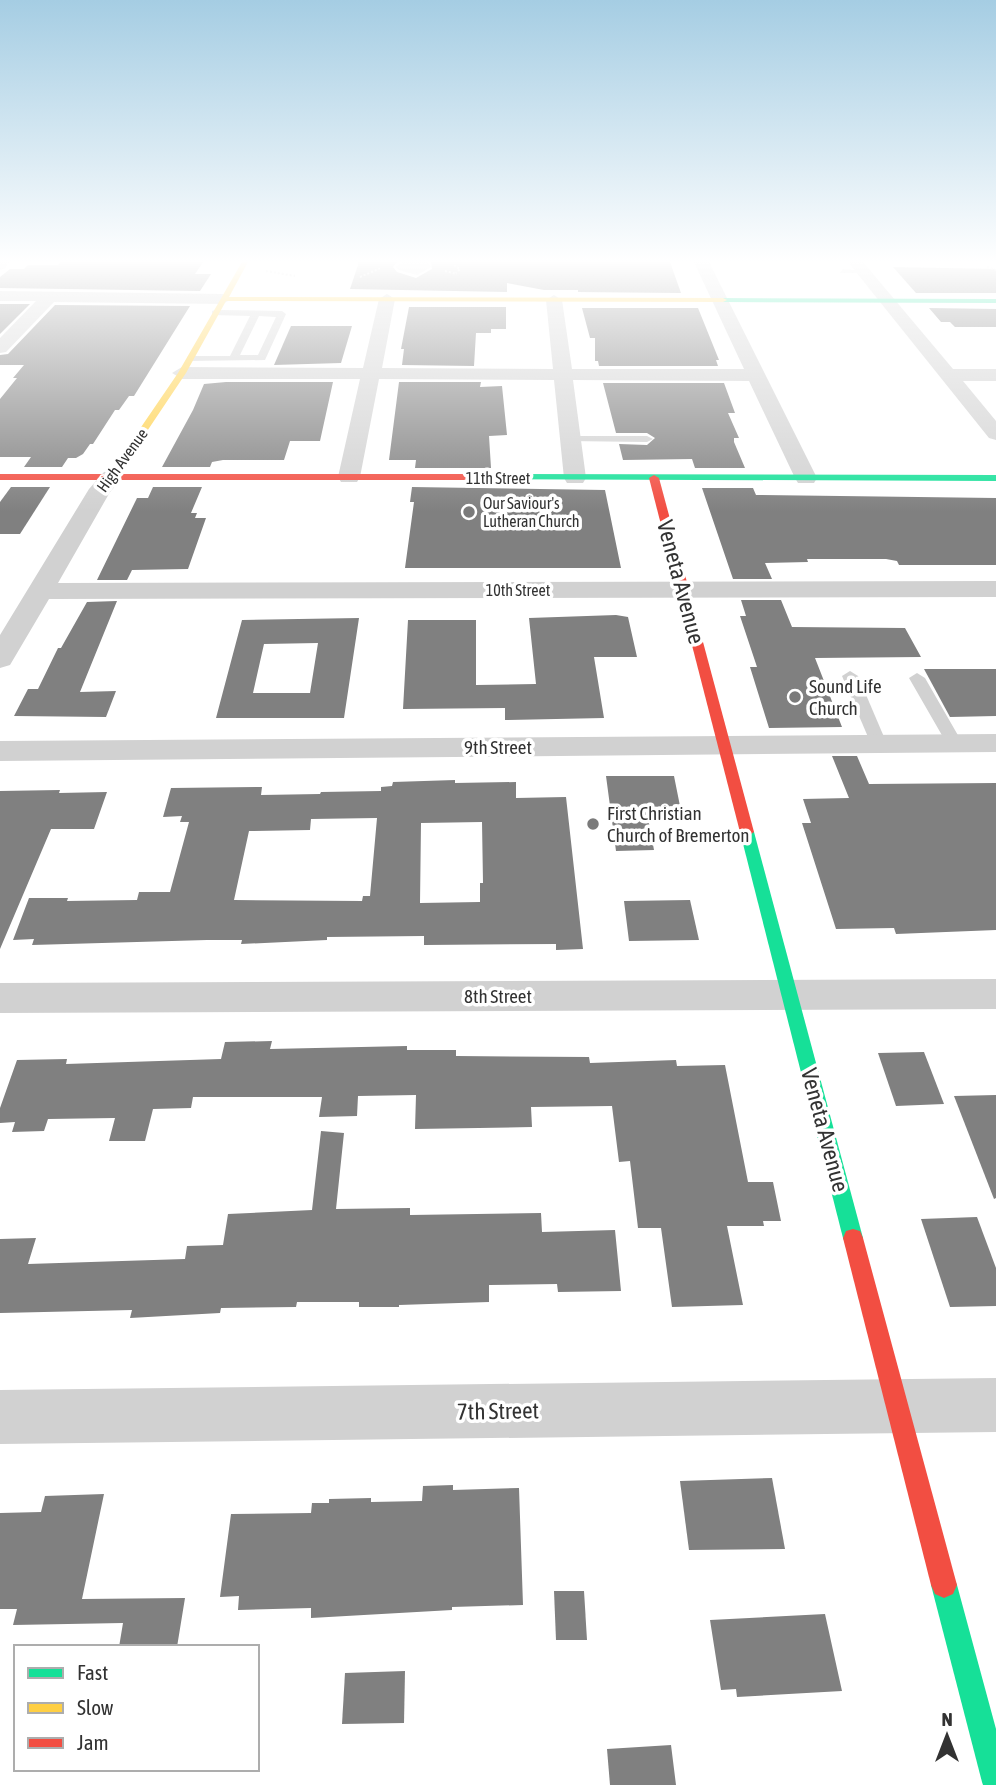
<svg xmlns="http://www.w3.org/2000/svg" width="996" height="1785" font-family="'Asap Condensed',sans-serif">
  <rect width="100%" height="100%" fill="#fff"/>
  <g fill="#808080" fill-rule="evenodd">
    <path d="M61,262h142l-8,12h16l-11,17 -200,-3v-11l10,-8h14l4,-4h30z"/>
    <path d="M359,262h38l-4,5 4,5 19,6 16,-9 -1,-7h239l11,31 -103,-1v-2h-34l-37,-7v9l-157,-3z"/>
    <path d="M893,267l103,2v24h-80z"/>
    <path d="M0,304h30l-30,30z"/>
    <path d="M55,305l135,1 -56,90h-5l-10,14h-4l-22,34h-3l-7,10 -7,4h-8l-6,9h-38l7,-10h-31v-58l17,-21h-4l11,-13h-24v-10l8,-1z"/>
    <path d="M409,307h97v22h-15v4h-15l-2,33 -72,-1 2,-16h-3z"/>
    <path d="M582,308h116l21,52h-3l2,6h-119l-1,-5h-3v-23h-5z"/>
    <path d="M929,308l67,1v18h-41l-5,-5h-9z"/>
    <path d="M291,326h61l-11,37 -67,2z"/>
    <path d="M226,382h107l-13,59h-30l-6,19h-61l-11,2 -2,5h-48l31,-57 11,-26z"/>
    <path d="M399,382h82l-1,5 22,-1 5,49 -18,1 2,32h-76l1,-8h-27z"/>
    <path d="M603,383h121l11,30h-7l11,25h-5v4l11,26h-50l-3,-9 -69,1 -4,-16 28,1 8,-7 -8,-5h-31z"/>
    <path d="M11,487h39l-30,47h-20v-32z"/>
    <path d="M153,487h49l-11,26h6l-2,5h11l-18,51 -56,1 -5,10h-30l40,-82h11z"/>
    <path d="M412,487l193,3 16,78h-216l9,-66h-4z"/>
    <path d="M702,488h51l3,7 240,3v67h-97l-2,-4 -11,-2h-79l1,3 -43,1 7,16h-39z"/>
    <path d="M741,600h40l11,27 113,1 16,29 -106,1 27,69 -73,1 -19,-61h7l-17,-51h6z"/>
    <path d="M117,601l-37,91 36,-1 -10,26 -92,-1 14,-27h10l20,-41h3l26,-46z"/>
    <path d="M616,615l12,2 9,40h-43l10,61 -99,2v-12l-102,1 5,-89h68v65l60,-1 -7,-66z"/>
    <path d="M359,618l-15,100h-128l26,-98zM318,643l-8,50h-57l11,-49z"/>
    <path d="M924,669h72v47l-46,1z"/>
    <path d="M832,756h25l12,28 127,-1v147l-100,4 -2,-6 -58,1 -34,-106h9l-8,-24 46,-1z"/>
    <path d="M606,776h68l6,30 -34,1 8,43 -38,1z"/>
    <path d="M455,780v3l61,-1v16l50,-1 17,152 -27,1v-6l-132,1v-9l-97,1v3l-86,4 1,-4h-35l-175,5 2,-6 -21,1 16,-42h39l-1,3 70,-1 2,-8h31l19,-70h-9l2,-6 -19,1 8,-29 91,-1 -1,8 59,-1 1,-2 60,-1v-4l11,-1 1,-4zM377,818l-7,78h-7l-1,5 -128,-1 15,-69 61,-1 1,-11zM482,822l1,61h-3v19l-60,1 1,-80z"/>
    <path d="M60,790l-1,3 48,-1 -13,37h-43l-51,120v-158z"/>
    <path d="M690,900l9,40 -70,1 -5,-40z"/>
    <path d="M272,1041l-2,8 137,-3v4h49v6l133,1 1,6 86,-3 1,6 48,-1 23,117h25l8,39h-18l1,5h-37l16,79 -71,2 -11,-79h-23l-8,-67 -11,1 -7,-56 -81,1 1,20 -117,2 1,-34 -58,1 -1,20 -38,1 3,-20h-129l-2,11 -38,1 -8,32h-36l6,-23 -67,1 -4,12 -32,1 3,-10 -15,1v-15l17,-48 50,-1 -1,5 155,-5 4,-17z"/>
    <path d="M924,1052l20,52 -48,2 -18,-53z"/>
    <path d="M996,1095v103l-2,1 -40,-103z"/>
    <path d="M321,1131l23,2 -8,76 74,-1v7l131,-2 1,19 73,-2 6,61 -63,1 -1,-8 -68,1v17l-90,3v2h-40v-5h-62l-1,5 -75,1 -1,5 -90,5 2,-8 -132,3v-74l36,-1 -8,26 157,-5 2,-13 36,-1 5,-31 84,-4z"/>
    <path d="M977,1217l19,51v38l-46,1 -29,-88z"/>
    <path d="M772,1478l13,71 -96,1 -9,-69z"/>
    <path d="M453,1485v5l66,-2 4,117 -71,2v3l-141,8v-10l-73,2 1,-14 -19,1 11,-83 80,-1 1,-10h17v-4l42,-1v4l51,-1 1,-15z"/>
    <path d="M104,1494l-22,105 103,-1 -8,49h-58l4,-24 -110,2 4,-16h-17v-96l41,-1 4,-16z"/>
    <path d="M554,1591h30l3,49h-31z"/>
    <path d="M825,1614l17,77 -105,6 -1,-8 -15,1 -11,-70z"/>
    <path d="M405,1671l-1,52 -62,1 3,-51z"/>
    <path d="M671,1745l5,40h-66l-3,-36z"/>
  </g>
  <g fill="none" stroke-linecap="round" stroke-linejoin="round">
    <g stroke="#cfcfcf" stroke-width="2" stroke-dasharray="2 2" stroke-linecap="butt">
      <path d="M454,265l6,4 -4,4"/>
      <path d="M987,267l9,3"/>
      <path d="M266,271l29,5"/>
      <path d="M445,271l12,3"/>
      <path d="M360,277l21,-9"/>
    </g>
    <g fill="#d1d1d1" fill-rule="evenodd">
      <path d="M843,269l23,2 -4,2h-22z"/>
      <path d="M215,310l67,1 4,3 -21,46 -78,1v-4l3,-1h40l20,-40 -38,-1v-4zM259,316l17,1 -18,38h-18z"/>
      <path d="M570,436h77l6,3 -6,3 -81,-1v-4z"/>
      <path d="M850,671l8,5 29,68 -2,4h-12l-2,-4 -29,-68z"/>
      <path d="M917,673l8,5 38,66 -2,4h-12l-2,-4 -38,-66z"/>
    </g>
    <g fill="#d1d1d1" fill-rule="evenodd">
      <path d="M0,262h9l-4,6 -5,2z"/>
      <path d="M402,262h25l4,5 -14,8 -18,-5 -3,-3z"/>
      <path d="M694,262h15l108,216 -3,5h-16l-3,-5 -46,-97 -176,-1 13,98 -3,5h-16l-3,-5 -10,-98 -175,-1 -19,98 -3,5h-16l-3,-5 22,-98h-178l-10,-6 10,-6 181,1 16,-69 8,-5 8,5 -13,69 171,1 -7,-69 8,-5 8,5 10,69h172z"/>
      <path d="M848,262h15l90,107h43v12h-33l33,40v19l-7,-2z"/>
      <path d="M0,291l223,3 8,5 -8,5 -169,-2 -48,50 -6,1v-15l36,-37h-36z"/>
      <path d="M112,470l8,2 3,5 -13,15 -52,91 938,-2v16l-947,2 -39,66 -10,3v-33l89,-146 15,-17z"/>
      <path d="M996,734v18l-996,9v-20z"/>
      <path d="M996,979v30l-996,4v-30z"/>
      <path d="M996,1378v54l-996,12v-54z"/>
    </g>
    <g fill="#16e098" fill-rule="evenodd">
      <path d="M720,298l276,1v4l-273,-1z"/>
      <path d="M466,474l530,1v6l-533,-2v-4z"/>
      <path d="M747,827l7,5 109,406 -3,7 -7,2 -7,-2 -3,-7 -103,-406z"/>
      <path d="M944,1572l9,4 4,9 39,144v56h-13l-1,-3 -51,-197 4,-9z"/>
    </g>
    <path fill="#ffcf43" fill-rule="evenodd" d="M242,262h6l-19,35 494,1 4,2 -4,2 -497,-1 -40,72 -71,106h-6l-2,-2 71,-104z"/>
    <g fill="#f24e42" fill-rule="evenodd">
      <path d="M0,474h466l5,3 -5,3h-466z"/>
      <path d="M654,475l5,3 95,354 -7,5 -7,-5 -91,-354z"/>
      <path d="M853,1229l7,2 3,7 94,347 -4,9 -9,4 -9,-4 -4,-9 -88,-347 3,-7z"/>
    </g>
  </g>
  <linearGradient id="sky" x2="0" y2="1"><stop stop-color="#a5cde3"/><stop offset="0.51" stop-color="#fff"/><stop offset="1" stop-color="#fff" stop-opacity="0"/></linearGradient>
  <rect width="996" height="512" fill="url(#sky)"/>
  <g fill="#7a7a7a" stroke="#fff" stroke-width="2.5">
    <circle cx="469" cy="512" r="7"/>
    <circle cx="795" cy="697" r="7"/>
    <circle cx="593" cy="824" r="7"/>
  </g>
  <g text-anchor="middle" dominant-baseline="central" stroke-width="7" stroke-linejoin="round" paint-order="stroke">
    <g font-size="16" fill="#323232" stroke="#fff">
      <text transform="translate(122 460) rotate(-54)">High Avenue</text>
      <text x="498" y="478">11th Street</text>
      <text x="518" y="590">10th Street</text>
    </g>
    <g font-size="16" fill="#323232" stroke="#fff" text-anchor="start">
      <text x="483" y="503">Our Saviour's<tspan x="483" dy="18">Lutheran Church</tspan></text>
    </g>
    <g font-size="19" fill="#323232" stroke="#fff" text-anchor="start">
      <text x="809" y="686">Sound Life<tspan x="809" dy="22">Church</tspan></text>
      <text x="607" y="813">First Christian<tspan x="607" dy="22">Church of Bremerton</tspan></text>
    </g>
    <g font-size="19" fill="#323232" stroke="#fff">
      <text x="498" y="747">9th Street</text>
      <text x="498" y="996">8th Street</text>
    </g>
    <g font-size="23" fill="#323232" stroke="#fff">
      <text transform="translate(681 582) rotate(75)">Veneta Avenue</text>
      <text transform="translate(825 1130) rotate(75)">Veneta Avenue</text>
      <text transform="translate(498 1411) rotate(-1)">7th Street</text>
    </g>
  </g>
  <rect x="14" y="1645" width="245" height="126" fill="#ffffff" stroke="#adadad" stroke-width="2"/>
  <rect x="28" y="1668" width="35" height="10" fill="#16e098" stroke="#adadad" stroke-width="2"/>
  <text x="77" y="1680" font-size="21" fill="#323232">Fast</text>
  <rect x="28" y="1703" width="35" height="10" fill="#ffcf43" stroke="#adadad" stroke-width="2"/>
  <text x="77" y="1715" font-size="21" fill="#323232">Slow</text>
  <rect x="28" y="1738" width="35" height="10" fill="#f24e42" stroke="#adadad" stroke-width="2"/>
  <text x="77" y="1750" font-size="21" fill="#323232">Jam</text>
  <g transform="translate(947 1736)" stroke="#ffffff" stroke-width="5" paint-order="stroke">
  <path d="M0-5L12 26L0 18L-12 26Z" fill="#323232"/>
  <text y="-10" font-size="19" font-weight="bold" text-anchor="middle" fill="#323232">N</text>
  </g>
</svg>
